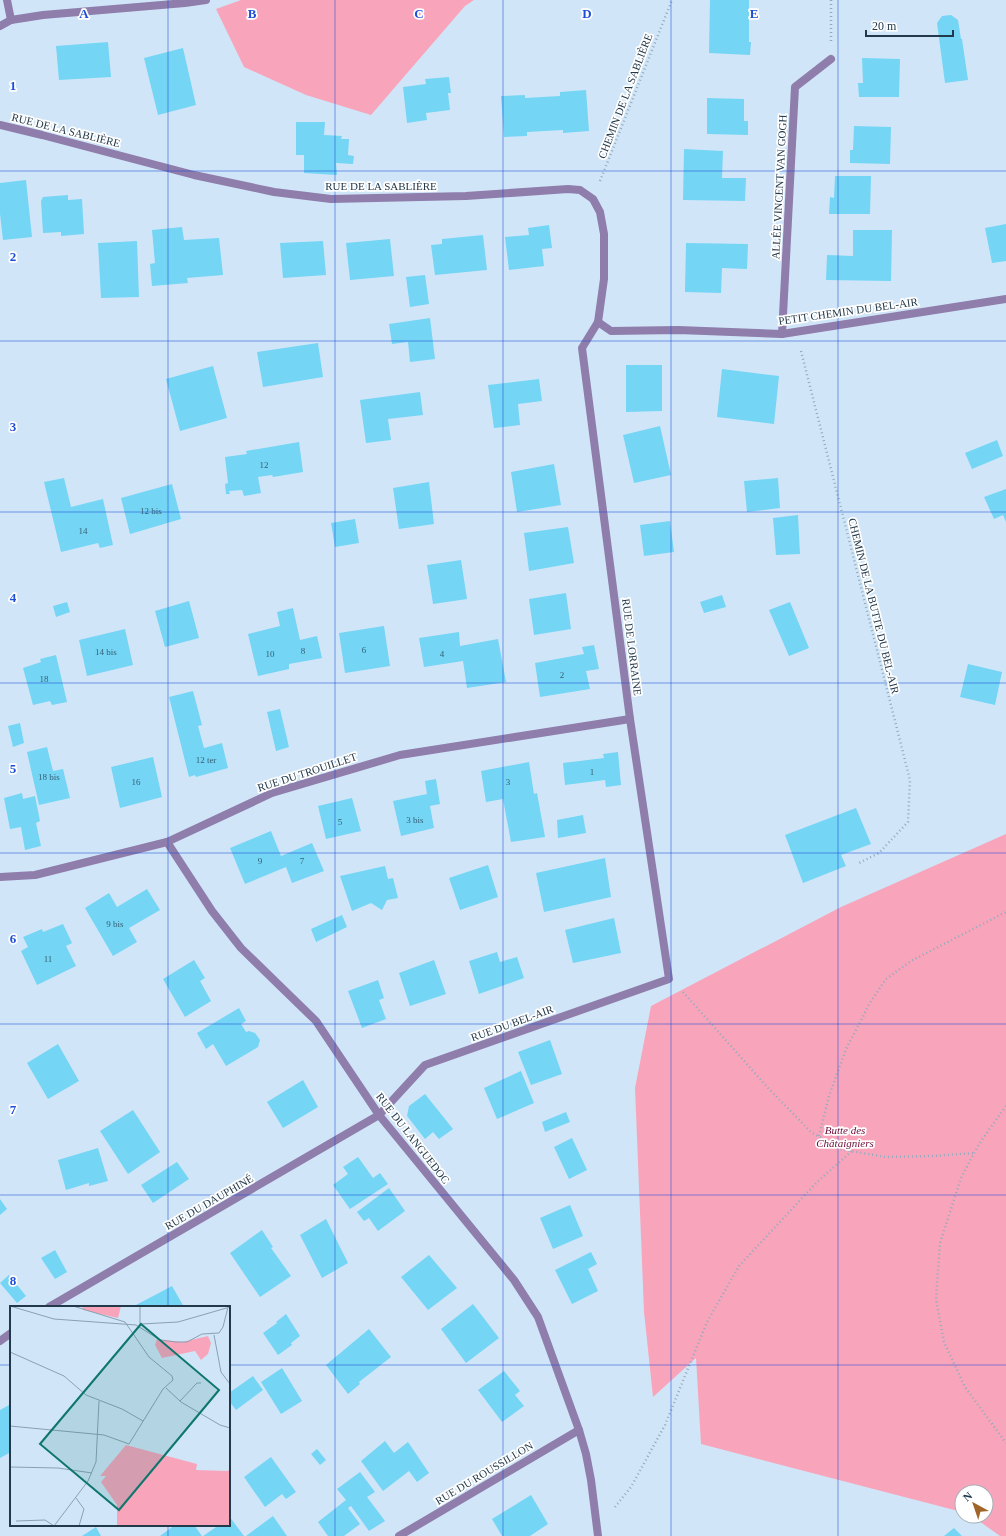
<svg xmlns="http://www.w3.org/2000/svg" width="1006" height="1536" font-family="'Times New Roman',serif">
  <rect width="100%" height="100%" fill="#d0e6f8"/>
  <g fill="#f8a5bc">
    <path d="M241,0h233l-9,6 -94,109 -65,-20 -62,-28 -28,-58z"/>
    <path d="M1006,834v702h-6l-28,-20h14v-24h-24v20l-261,-68 -5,-86 -43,39 -9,-85 -9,-224 16,-82 190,-99z"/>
  </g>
  <g fill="#74d5f5">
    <path d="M710,0h39v42h2l-1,13 -41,-2z"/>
    <path d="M951,15l7,5 3,19h1l6,41 -23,3 -8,-60 5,-7z"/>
    <path d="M108,42l3,35 -52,3 -3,-34z"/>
    <path d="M183,48l13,57 -38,10 -14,-57z"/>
    <path d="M862,58l38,1 -1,38h-40l-1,-14h5z"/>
    <path d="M449,77l2,16h-3l2,17 -24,3 1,7 -20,3 -4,-36 23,-3 -1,-5z"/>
    <path d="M586,90l3,41 -26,2v-3l-36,2v4l-23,1 -3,-41 24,-1v3l35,-2v-4z"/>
    <path d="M707,98l37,1v22h4v14l-41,-1z"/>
    <path d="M296,122h29l-1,13 18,1 -1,3h8l-1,16 6,1 -1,8 -17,-1 1,12 -33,-2v-18h-8z"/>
    <path d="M854,126l37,1 -1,37 -40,-1v-13h3z"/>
    <path d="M684,149l39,2 -1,27h24l-1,23 -62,-1z"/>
    <path d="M835,176h36l-1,38h-41l1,-17 4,1z"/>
    <path d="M26,180l6,57 -29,3 -3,-26v-31z"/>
    <path d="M68,195v5l14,-1 2,35 -23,2v-4l-18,1 -2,-32 2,-4z"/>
    <path d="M1006,224v37l-14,2 -7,-35z"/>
    <path d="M549,225l3,23 -10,1 2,17 -35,4 -4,-33 24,-2 -1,-7z"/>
    <path d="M182,227l2,13 35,-2 4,37 -36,3 1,5 -36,3 -2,-22 5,-1 -3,-33z"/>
    <path d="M853,230h39l-1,51 -65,-1 1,-25 26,1z"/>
    <path d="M483,235l4,35 -52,5 -4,-30 11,-1v-5z"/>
    <path d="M390,239l4,37 -44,4 -4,-37z"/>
    <path d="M137,241l2,56 -38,1 -3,-55z"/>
    <path d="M323,241l3,34 -43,3 -3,-35z"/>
    <path d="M686,243l62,1 -1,25 -25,-1 -1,25 -36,-1z"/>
    <path d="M425,275l4,29 -19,3 -4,-30z"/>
    <path d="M430,318l5,41 -25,3 -2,-20 -16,2 -3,-20z"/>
    <path d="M318,343l5,34 -60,10 -6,-35z"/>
    <path d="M626,365h36v46l-36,1z"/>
    <path d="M213,366l14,52 -47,13 -14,-52z"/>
    <path d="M722,369l57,7 -5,48 -57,-7z"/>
    <path d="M539,379l3,22 -24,3 2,21 -26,3 -6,-43z"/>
    <path d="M420,392l3,23 -35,4 3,21 -25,3 -6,-43z"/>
    <path d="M660,426l11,49 -37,8 -11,-48z"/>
    <path d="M997,440l6,16 -31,13 -7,-16z"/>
    <path d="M299,442l4,30 -30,5 -1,-2 -14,2 3,16 -17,3 -2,-6 -13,1 1,3h-4l-1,-10 3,-1 -3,-26 22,-3 -1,-3z"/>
    <path d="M554,464l7,41 -44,7 -6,-40z"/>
    <path d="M64,478l7,29 32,-8 10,46 -13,3 -2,-5 -37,9 -17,-70z"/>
    <path d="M778,478l2,30 -33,4 -3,-31z"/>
    <path d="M429,482l5,42 -35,5 -6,-41z"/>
    <path d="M172,484l9,35 -51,15 -9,-36z"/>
    <path d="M1006,489v33l-3,-7 -9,4 -10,-22z"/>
    <path d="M798,515l2,39 -24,1 -3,-37z"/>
    <path d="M355,519l4,24 -24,4 -4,-24z"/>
    <path d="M670,521l4,31 -30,4 -4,-31z"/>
    <path d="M568,527l6,36 -45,8 -5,-38z"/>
    <path d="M461,560l6,39 -34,5 -6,-39z"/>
    <path d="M566,593l5,36 -37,6 -5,-36z"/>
    <path d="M722,595l4,12 -22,6 -4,-11z"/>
    <path d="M189,601l10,37 -34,9 -10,-36z"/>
    <path d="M67,602l3,10 -14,5 -3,-11z"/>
    <path d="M790,602l19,46 -20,8 -20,-46z"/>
    <path d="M293,608l7,32 17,-4 5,22 -33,6v5l-31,7 -10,-42 32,-8 -3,-14z"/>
    <path d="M384,626l6,40 -45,7 -6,-40z"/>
    <path d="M125,629l8,36 -46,11 -8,-36z"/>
    <path d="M459,632l1,14 38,-7 8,43 -39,6 -4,-27 -39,6 -5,-29z"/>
    <path d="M594,645l5,24 -13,2 4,18 -50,8 -5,-34 49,-9 -2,-7z"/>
    <path d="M56,655l11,47 -15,3 -2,-4 -17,4 -10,-37 18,-6 -1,-3z"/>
    <path d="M968,664l34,8 -7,33 -35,-8z"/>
    <path d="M193,691l9,34 -4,1 6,22 18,-5 6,25 -32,9 -1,-2 -6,2 -20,-80z"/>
    <path d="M280,709l9,38 -13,4 -9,-39z"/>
    <path d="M20,723l4,20 -11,4 -5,-21z"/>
    <path d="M47,747l6,24 10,-2 7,29 -31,7 -12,-53z"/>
    <path d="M618,752l3,33 -15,2 -1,-7 -40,5 -2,-22 41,-5 -1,-4z"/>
    <path d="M153,757l9,40 -42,11 -9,-41z"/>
    <path d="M529,762l5,32 3,-1 8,44 -34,5 -8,-43 -17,3 -5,-31z"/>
    <path d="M436,779l4,25 -10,2 4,22 -33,8 -8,-35 34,-7 -2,-13z"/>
    <path d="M22,793l1,6 12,-3 5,25 -4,2 5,23 -16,4 -4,-23 -11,2 -6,-31z"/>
    <path d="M352,798l9,33 -35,8 -8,-33z"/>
    <path d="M856,808l15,36 -30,11 5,11 -43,17 -18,-48z"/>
    <path d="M583,815l3,18 -28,5 -1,-18z"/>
    <path d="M271,831l10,25 31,-13 12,28 -32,12 -6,-16 -41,17 -15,-36z"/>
    <path d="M605,858l6,39 -67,15 -8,-39z"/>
    <path d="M488,865l10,32 -38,13 -11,-32z"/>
    <path d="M385,866l3,13 5,-1 5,20 -11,2 -5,10 -11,-7 -19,8 -12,-35z"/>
    <path d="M147,889l13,21 -31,18 8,14 -24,14 -28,-48 24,-15 8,14z"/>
    <path d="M342,915l5,12 -31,15 -5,-13z"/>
    <path d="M614,918l7,35 -48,10 -8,-33z"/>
    <path d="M63,924l9,19 -6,3 10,20 -39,19 -16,-34 7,-4 -5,-10 19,-8 1,3z"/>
    <path d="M497,952l3,10 17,-5 7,21 -45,16 -10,-33z"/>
    <path d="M194,960l11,18 -5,3 11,20 -26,16 -22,-38z"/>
    <path d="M434,960l12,34 -36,12 -11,-33z"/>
    <path d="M378,980l6,18 -5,2 7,19 -24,9 -14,-37z"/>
    <path d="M239,1008l7,13 -5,3 5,8 3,-1 6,2 5,7 -2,7 -32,19 -13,-22 -7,5 -9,-16z"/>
    <path d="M550,1040l12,34 -31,11 -13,-33z"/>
    <path d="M58,1044l21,37 -31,18 -21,-36z"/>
    <path d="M521,1071l13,32 -37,16 -13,-31z"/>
    <path d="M303,1080l15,27 -35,21 -16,-26z"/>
    <path d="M425,1094l28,35 -14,10 -6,-7 -8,7 -18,-23 2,-10z"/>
    <path d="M133,1110l27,42 -32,22 -28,-43z"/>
    <path d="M566,1112l4,10 -25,10 -3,-10z"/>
    <path d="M572,1138l15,32 -18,9 -15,-32z"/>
    <path d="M98,1148l10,33 -19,5v-3l-23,7 -8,-30z"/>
    <path d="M358,1157l15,21 7,-5 8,11 -38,25 -17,-24 15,-11 -5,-7z"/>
    <path d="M177,1162l12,17 -36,24 -12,-18z"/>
    <path d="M389,1188l16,23 -27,20 -9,-13 -5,3 -7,-9z"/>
    <path d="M0,1199l7,10 -7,6z"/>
    <path d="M570,1205l13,31 -30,13 -13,-31z"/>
    <path d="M326,1219l22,44 -26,15 -22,-43z"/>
    <path d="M262,1230l11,17 -2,1 20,28 -31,21 -30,-44z"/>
    <path d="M55,1250l12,22 -12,7 -14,-21z"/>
    <path d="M591,1252l6,12 -9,5 10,22 -26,13 -17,-34z"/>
    <path d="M429,1255l28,33 -29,22 -27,-33z"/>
    <path d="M9,1275l17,21 -9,7 -17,-20z"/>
    <path d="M172,1286l12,21h-52l25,-13z"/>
    <path d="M473,1304l26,34 -33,25 -25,-34z"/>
    <path d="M286,1314l14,22 -9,7 1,2 -14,10 -15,-22 14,-10 -1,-1z"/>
    <path d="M369,1329l22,28 -32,25 1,2 -12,10 -22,-29z"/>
    <path d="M282,1368l20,33 -21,13 -20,-32z"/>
    <path d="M504,1371l16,20 -5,4 9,11 -22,16 -24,-32z"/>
    <path d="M253,1376l10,14 -27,20 -7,-9v-8z"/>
    <path d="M11,1404v48l-11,6v-48z"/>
    <path d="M385,1441l9,12 14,-11 21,31 -12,9 -8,-11 -26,20 -22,-30z"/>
    <path d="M317,1449l9,11 -6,5 -9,-11z"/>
    <path d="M271,1457l25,35 -10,7 -4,-5 -17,13 -21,-30z"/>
    <path d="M360,1472l15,20 -8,5 18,24 -16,10 -18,-25 -3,2 12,16 -16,12h-16l-10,-14 28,-22 -9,-11z"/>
    <path d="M531,1495l17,29 -18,12h-28l-10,-17z"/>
    <path d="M229,1516l15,20h-41l16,-11h10z"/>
    <path d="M273,1516l14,20h-41z"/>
    <path d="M175,1525h19l8,11h-42z"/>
    <path d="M96,1527l5,9h-19z"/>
    <path d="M954,1528l8,8h-18z"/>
  </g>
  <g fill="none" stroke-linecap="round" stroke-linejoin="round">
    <g stroke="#93aabb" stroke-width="2.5" stroke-dasharray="1 3" stroke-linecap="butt">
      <path d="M831,0v41"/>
      <path d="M600,181l72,-181"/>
      <path d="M801,351l109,429 -2,42 -29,31 -22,11"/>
      <path d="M683,992l86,97 42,43 29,17 46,8 46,-1 43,-3"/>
      <path d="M1006,1106l-27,38 -18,34 -21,65 -4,56 8,43 21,45 41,56"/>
      <path d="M819,1136l10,-40 17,-47 25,-48 15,-22 25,-18 95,-49"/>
      <path d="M615,1507l16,-20 34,-62 42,-103 32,-56 78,-84 35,-31"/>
    </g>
    <path stroke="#8f7dac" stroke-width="8" d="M7,0l4,20"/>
    <g stroke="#8f7dac" stroke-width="8">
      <path d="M0,26l11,-6 32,-5 142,-12 21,-3"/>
      <path d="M0,125l42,10 152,40 80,17 57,7 135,-3 102,-7 12,1 13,9 7,13 4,22v45l-6,43 -16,26 48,371 39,260 -244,86 -46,50 -330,192"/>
      <path d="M598,322l13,9 67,-1 104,4 224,-35"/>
      <path d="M782,334l13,-247 36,-28"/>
      <path d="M167,842l45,69 29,37 75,73 63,94 135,165 24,37 41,113 7,24 5,26 7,56"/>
      <path d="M0,877l35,-2 132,-33 105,-49 128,-38 230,-36"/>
      <path d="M0,1341l11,-8"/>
      <path d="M399,1536l180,-106"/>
    </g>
  </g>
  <path fill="none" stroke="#1d4ed8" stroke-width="1" stroke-opacity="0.55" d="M168,0v1307M335,0v1536M503,0v1536M671,0v1536M838,0v1536M0,171h1006M0,341h1006M0,512h1006M0,683h1006M0,853h1006M0,1024h1006M0,1195h1006M0,1365h11M229,1365h777M168,1525v11"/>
  <g text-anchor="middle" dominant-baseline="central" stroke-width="3.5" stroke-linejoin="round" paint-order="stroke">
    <g font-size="9" fill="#366075">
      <text x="264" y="465">12</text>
      <text x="151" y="511">12 bis</text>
      <text x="83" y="531">14</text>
      <text x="364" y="650">6</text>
      <text x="303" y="651">8</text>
      <text x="106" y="652">14 bis</text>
      <text x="270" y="654">10</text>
      <text x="442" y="654">4</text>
      <text x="562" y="675">2</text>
      <text x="44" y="679">18</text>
      <text x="206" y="760">12 ter</text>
      <text x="592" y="772">1</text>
      <text x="49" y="777">18 bis</text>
      <text x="136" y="782">16</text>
      <text x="508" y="782">3</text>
      <text x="415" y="820">3 bis</text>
      <text x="340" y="822">5</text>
      <text x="260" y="861">9</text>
      <text x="302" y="861">7</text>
      <text x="115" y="924">9 bis</text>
      <text x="48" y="959">11</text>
    </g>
    <g font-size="11" fill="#22394a" stroke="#fff">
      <text transform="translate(625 96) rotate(-69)">CHEMIN DE LA SABLIÈRE</text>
      <text transform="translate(66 130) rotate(14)">RUE DE LA SABLIÈRE</text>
      <text x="381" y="186">RUE DE LA SABLIÈRE</text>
      <text transform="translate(779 187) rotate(-87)">ALLÉE VINCENT VAN GOGH</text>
      <text transform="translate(848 311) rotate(-8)">PETIT CHEMIN DU BEL-AIR</text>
      <text transform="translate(874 606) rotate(76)">CHEMIN DE LA BUTTE DU BEL-AIR</text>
      <text transform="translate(632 647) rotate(83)">RUE DE LORRAINE</text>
      <text transform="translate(307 772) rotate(-18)">RUE DU TROUILLET</text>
      <text transform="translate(512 1023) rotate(-20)">RUE DU BEL-AIR</text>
      <text transform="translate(413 1138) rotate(52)">RUE DU LANGUEDOC</text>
      <text transform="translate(209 1202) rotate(-30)">RUE DU DAUPHINÉ</text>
      <text transform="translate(484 1473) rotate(-31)">RUE DU ROUSSILLON</text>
    </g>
    <g font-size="11" font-style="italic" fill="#6d0b36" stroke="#fff">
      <text x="845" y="1130">Butte des<tspan x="845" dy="13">Châtaigniers</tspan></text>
    </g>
  </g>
  <g transform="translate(10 1306)">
    <rect width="220" height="220" fill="#d0e6f8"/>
    <path d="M72,0h39l-3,12 -35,-8zM198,30l3,7 -3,11 -7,6 -6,-9 -33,7 -7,-13 2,-6 25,3zM116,139l71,19 -1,6 32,1 2,-3v58h-113v-21l-16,-23 5,-6h-6z" fill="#f8a5bc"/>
    <path fill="none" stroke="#8aa1b2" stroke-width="1" d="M0,0l44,13 82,6 24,15 16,2h11l15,-8 17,-1 4,-6 5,-20M130,0v20M131,18l37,-2 52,-15M204,29l7,37 9,12M0,46l54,24 22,19 36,14 21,12M156,82l15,14 39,23 10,3M170,95l17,-18h4M0,120l94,9 25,9 34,-55 10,-9 -1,-4 -23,-19 -24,-35 -52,-16M0,161l48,1 34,5M66,192l8,11 -5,17M6,215l29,-1 9,6M44,220l34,-45 8,-19 3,-61"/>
    <path fill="#0f766e" fill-opacity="0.15" stroke="#0f766e" stroke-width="2" d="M131,18l78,66 -100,120 -79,-66z"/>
    <rect width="220" height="220" fill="none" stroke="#22394a" stroke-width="2"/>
  </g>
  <g font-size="13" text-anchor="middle" font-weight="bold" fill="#1d4ed8" stroke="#fff" stroke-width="3.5" stroke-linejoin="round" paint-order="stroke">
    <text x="84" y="18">A</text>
    <text x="252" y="18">B</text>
    <text x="419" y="18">C</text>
    <text x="587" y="18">D</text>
    <text x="754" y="18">E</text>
    <text x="13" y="90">1</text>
    <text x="13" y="261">2</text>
    <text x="13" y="431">3</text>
    <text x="13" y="602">4</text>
    <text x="13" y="773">5</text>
    <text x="13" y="943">6</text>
    <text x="13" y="1114">7</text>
    <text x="13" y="1285">8</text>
  </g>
  <g transform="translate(974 1504) rotate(320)"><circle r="19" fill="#ffffff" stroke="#a7b0b7"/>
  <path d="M0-3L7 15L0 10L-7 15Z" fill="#a26529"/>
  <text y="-6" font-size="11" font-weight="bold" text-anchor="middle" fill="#22394a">N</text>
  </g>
  <path d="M866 30v6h87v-6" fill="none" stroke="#22394a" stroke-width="2"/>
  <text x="872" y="30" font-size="12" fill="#22394a" stroke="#ffffff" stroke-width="3" paint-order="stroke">20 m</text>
</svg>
